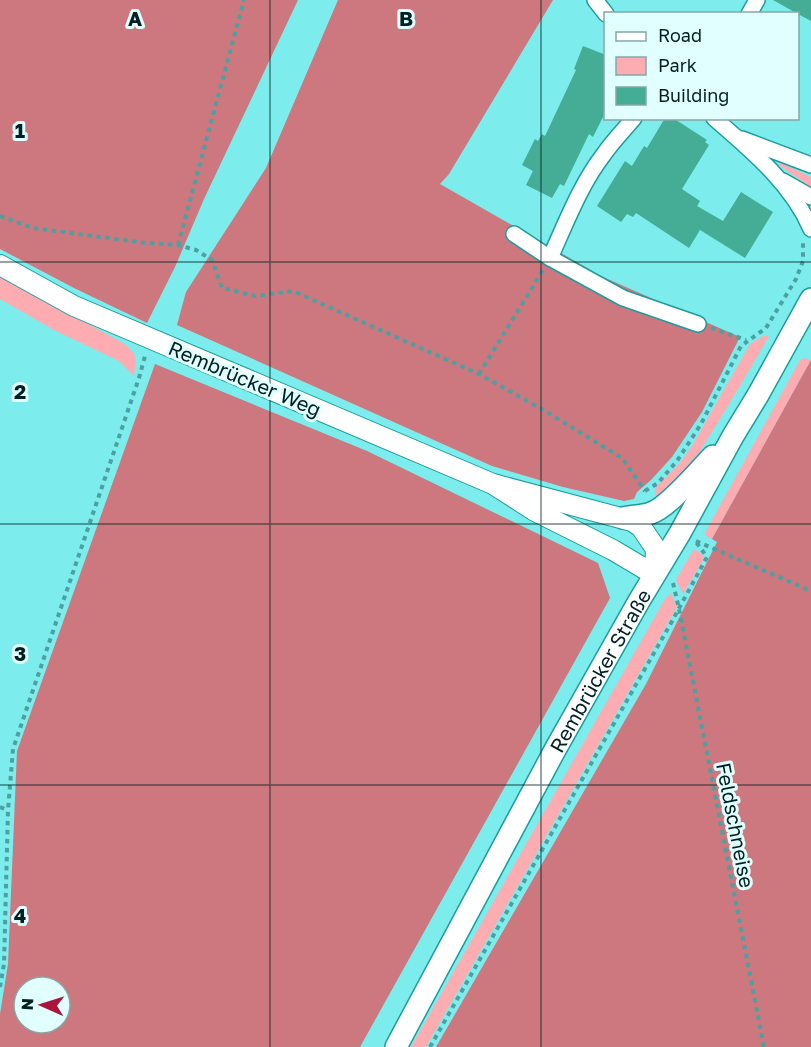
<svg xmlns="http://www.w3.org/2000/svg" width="811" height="1047" font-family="'Golos Text',sans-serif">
  <rect width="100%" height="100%" fill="#7cecec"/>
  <g fill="#fdadb2">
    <path d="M779,162l32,15v10l-31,-21z"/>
    <path d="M0,275l123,68c16,12 13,15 11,33l-15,-15 -65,-31 -54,-31z"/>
    <path d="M765,335l4,1c-18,32 -37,64 -57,96 -17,27 -27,48 -56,66l-1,-10 24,-24 13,-18 58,-102z"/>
    <path d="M805,358l6,2 -99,179 -6,-3v-5l94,-171z"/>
    <path d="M694,549l8,5 2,5 -21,35 -7,-14z"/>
    <path d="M671,593l6,14 -251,440h-15l254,-448z"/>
  </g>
  <g fill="#cd777e" fill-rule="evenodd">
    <path d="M0,0h298l-94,199 -29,68 -28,56 -73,-35 -74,-39z"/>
    <path d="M338,0h215l-104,174 -9,10 163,93 137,60 -38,75 -30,45 -21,23 -14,12 -3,7 -10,2 -61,-14 -71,-21 -315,-141 9,-33 80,-124z"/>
    <path d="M811,360v687h-375l210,-363 71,-142 -5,-3z"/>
    <path d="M155,364l212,87 231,112 12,35 -250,449h-360v-33l8,-50 9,-213zM24,987h36v36h-36z"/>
  </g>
  <g fill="#45ad95">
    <path d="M773,0h38v21l-13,-7z"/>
    <path d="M583,46l23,9v56l-13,26 -4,-3 -25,52 -4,-2 -8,14 -26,-13 7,-14 -11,-6 13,-26 3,2 4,-7 3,2 31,-66 -2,-1z"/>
    <path d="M665,118h8l34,22 -2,2 4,3 -27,44 18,12 -3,5 26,15 18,-29 32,20 -28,46 -45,-28 -11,18 -53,-35 -3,4 -6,-3 -6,8 -24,-16 28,-45 7,5 12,-20 3,2z"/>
  </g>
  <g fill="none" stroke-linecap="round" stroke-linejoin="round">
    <g stroke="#1c9d9d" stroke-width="18">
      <g id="minor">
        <path d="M595,0l11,14"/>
        <path d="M749,14l8,-14"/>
        <path d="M634,118c-10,12 -21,23 -30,36 -24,31 -38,69 -54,104l73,40 75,26"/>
        <path d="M714,118c37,32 78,66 97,111"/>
        <path d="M742,139l69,26"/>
        <path d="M783,181l28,16"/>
        <path d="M514,234l36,24"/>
      </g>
    </g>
    <g stroke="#1c9d9d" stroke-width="22">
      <path id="tertiary" d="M0,265l74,41 419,178 139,37 9,6 15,22 -1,26 -42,-25 -78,-39 -42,-27"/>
    </g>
    <g stroke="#1c9d9d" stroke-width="24">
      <g id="secondary">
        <path d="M623,518c9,-2 20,-2 28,-5 18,-6 48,-43 62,-57"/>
        <path id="s1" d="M396,1047l160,-299 83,-147 41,-68 53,-97 25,-41 53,-96"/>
      </g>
    </g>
    <g stroke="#4ea0a0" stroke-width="4" stroke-dasharray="4.5 4.5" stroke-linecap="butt">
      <path d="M0,216l33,12 113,15 32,2 18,5 16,10 10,28 33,8 38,-5 186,83 61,34 82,50 23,33"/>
      <path d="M178,245l66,-245"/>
      <path d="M711,328l35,12"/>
      <path d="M479,374l64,-104"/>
      <path d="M645,491l13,-8 19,-22 24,-37 40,-78 25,-18 30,-49 7,-18v-18"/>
      <path d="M696,541l115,50"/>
      <path d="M673,583l6,26 85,438"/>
      <path d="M0,807l8,3"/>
      <path d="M0,987l4,-23 4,-154 5,-61 126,-371 6,-22"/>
      <path d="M430,1047l241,-424 36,-66 -11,-15"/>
    </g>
    <use href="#minor" stroke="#fff" stroke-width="15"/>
    <use href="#tertiary" stroke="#fff" stroke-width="20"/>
    <use href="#secondary" stroke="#fff" stroke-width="21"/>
  </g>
  <path fill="none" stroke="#002021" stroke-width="1.5" stroke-opacity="0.55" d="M270,0v1047M541,0v1047M0,262h811M0,524h811M0,785h811"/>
  <g text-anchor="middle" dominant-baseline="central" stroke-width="6" stroke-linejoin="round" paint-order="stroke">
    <g font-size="20" fill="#002021" stroke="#e1fffe">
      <text transform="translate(245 378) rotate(23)">Rembrücker Weg</text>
      <text stroke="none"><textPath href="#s1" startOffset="428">Rembrücker Straße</textPath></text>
      <text transform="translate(736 825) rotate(79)">Feldschneise</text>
    </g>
  </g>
  <g font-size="20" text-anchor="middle" font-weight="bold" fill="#002021" stroke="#e1fffe" stroke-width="6" stroke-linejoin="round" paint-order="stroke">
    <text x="135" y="26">A</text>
    <text x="406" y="26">B</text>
    <text x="20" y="138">1</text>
    <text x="20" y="399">2</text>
    <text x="20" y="661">3</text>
    <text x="20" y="923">4</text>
  </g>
  <rect x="604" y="12" width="195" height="108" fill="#e1fffe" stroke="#87a6a6" stroke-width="1.5"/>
  <rect x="616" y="32" width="30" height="9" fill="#ffffff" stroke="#87a6a6" stroke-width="1.5"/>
  <text x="658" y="42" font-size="18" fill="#002021">Road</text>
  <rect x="616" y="57" width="30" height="18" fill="#fdadb2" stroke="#87a6a6" stroke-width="1.5"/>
  <text x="658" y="72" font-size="18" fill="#002021">Park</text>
  <rect x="616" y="87" width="30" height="18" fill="#45ad95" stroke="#87a6a6" stroke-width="1.5"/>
  <text x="658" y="102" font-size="18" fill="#002021">Building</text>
  <g transform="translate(42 1005) rotate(273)"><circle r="28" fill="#e1fffe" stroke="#87a6a6" stroke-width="1.5"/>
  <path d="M0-4.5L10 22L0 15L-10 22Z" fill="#ab153b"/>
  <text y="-9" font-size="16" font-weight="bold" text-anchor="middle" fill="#002021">N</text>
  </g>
</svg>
